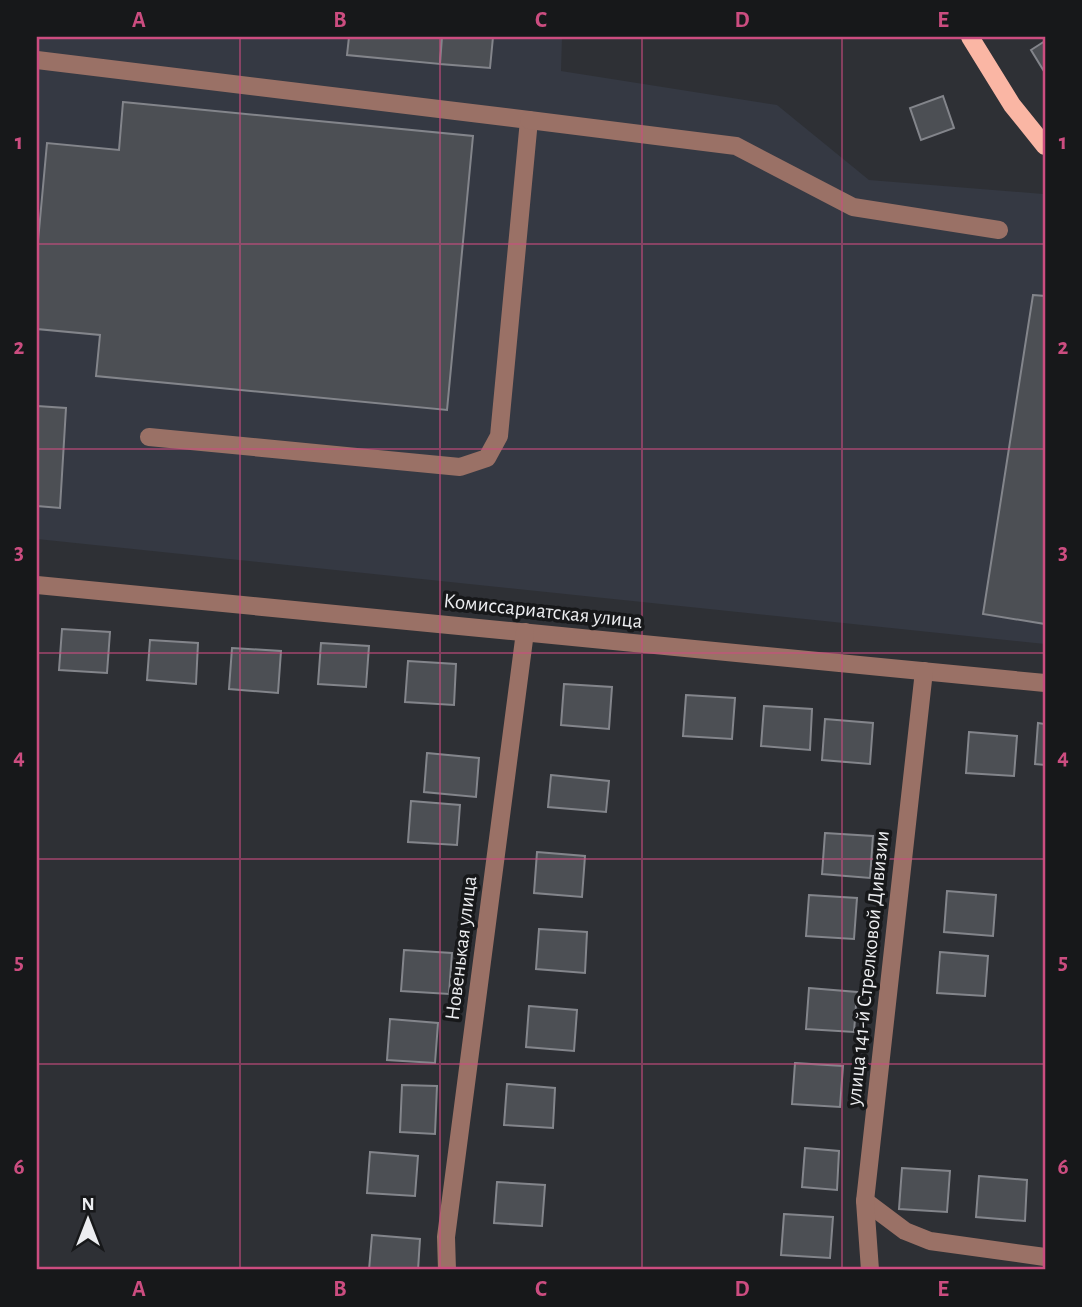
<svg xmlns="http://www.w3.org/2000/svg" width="1082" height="1307" font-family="'Alegreya Sans',sans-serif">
  <rect width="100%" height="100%" fill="#2e3035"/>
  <path fill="#353943" d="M37,37h525l-1,34 216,34 92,75 174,14 2,3v447l-1008,-105z"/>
  <g fill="#4c4f54" stroke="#83858b" stroke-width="2">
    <path d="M349,37h93l-2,27 -93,-9z"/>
    <path d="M442,37h51l-3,31 -50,-4z"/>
    <path d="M1045,41v32l-14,-23z"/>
    <path d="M943,96l11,32 -33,12 -11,-32z"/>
    <path d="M123,102l350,34 -26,274 -351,-34 4,-41 -63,-6v-77l10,-109 72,7z"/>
    <path d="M1033,295l12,1v328l-62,-10z"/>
    <path d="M37,406l29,2 -6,100 -23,-2z"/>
    <path d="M62,629l48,3 -3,41 -48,-3z"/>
    <path d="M150,640l48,3 -2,41 -49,-4z"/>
    <path d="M321,643l48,3 -3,41 -48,-3z"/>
    <path d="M232,648l49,3 -3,42 -49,-4z"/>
    <path d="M408,661l48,3 -2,41 -49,-3z"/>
    <path d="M564,684l48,3 -3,42 -48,-4z"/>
    <path d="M686,695l49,3 -3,41 -49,-3z"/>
    <path d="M764,706l48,3 -2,41 -49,-4z"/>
    <path d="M825,719l48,4 -3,41 -48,-4z"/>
    <path d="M1038,723l7,1v41l-10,-1z"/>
    <path d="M969,732l48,4 -3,40 -48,-3z"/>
    <path d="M427,753l52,5 -3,39 -52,-5z"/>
    <path d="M551,775l58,6 -3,31 -58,-5z"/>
    <path d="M411,801l49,4 -3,40 -49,-3z"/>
    <path d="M825,833l48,3 -3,42 -48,-4z"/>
    <path d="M537,852l48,4 -3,41 -48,-4z"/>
    <path d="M947,891l49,4 -3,41 -49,-4z"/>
    <path d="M809,895l48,3 -3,41 -48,-3z"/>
    <path d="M539,929l48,3 -2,41 -49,-4z"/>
    <path d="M404,950l48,3 -3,41 -48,-3z"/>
    <path d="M940,952l48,4 -3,40 -48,-3z"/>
    <path d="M809,988l48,4 -3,40 -48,-3z"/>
    <path d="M529,1006l48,4 -3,41 -48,-4z"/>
    <path d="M390,1019l48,4 -3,40 -48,-3z"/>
    <path d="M795,1063l48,3 -3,41 -48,-3z"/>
    <path d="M507,1084l48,4 -2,40 -49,-3z"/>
    <path d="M402,1085l35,1 -2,48 -35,-2z"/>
    <path d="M805,1148l34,3 -2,39 -35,-3z"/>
    <path d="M370,1152l48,4 -3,40 -48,-3z"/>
    <path d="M902,1168l48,3 -3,41 -48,-3z"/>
    <path d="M979,1176l48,4 -2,41 -49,-4z"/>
    <path d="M497,1182l48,3 -3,41 -48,-3z"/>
    <path d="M784,1214l49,3 -3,41 -49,-3z"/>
    <path d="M372,1235l48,4 -2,31h-49z"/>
  </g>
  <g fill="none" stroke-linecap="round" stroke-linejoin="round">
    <g stroke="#9a7166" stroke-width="18">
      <path d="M37,60l492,60 -30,316 -12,22 -27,9 -311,-30"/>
      <path d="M529,120l207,26 117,61 146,23"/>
      <path d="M37,585l1008,98"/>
      <path d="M865,1201l40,30 25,10 115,16"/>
      <path d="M447,1270l-1,-33 79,-605"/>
      <path d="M870,1270l-5,-69 59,-530"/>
    </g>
    <path stroke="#fab6a4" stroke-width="18" d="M970,37l42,68 33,41"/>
  </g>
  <path fill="none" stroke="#cc4d80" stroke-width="2" stroke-opacity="0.55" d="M240,37v1233M440,37v1233M642,37v1233M842,37v1233M37,244h1008M37,449h1008M37,653h1008M37,859h1008M37,1064h1008"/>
  <g text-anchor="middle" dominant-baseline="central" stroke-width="7" stroke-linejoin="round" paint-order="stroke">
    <g font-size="21" fill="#ecedf0" stroke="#17181a">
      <text transform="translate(543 611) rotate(6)">Комиссариатская улица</text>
      <text transform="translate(461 948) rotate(-83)">Новенькая улица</text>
      <text transform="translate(868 968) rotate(-84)">улица 141-й Стрелковой Дивизии</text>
    </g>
  </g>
  <rect width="1082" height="1307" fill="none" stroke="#17181a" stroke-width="77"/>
  <g transform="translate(88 1220)" stroke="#17181a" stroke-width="5" paint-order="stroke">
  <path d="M0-5L12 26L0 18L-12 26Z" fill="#ecedf0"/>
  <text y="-10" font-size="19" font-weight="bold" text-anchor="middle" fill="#ecedf0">N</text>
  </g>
  <rect x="38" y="38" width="1006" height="1230" fill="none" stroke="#cc4d80" stroke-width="2.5"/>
  <g font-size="23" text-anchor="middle" font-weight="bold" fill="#cc4d80">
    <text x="139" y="27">A</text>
    <text x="340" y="27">B</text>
    <text x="541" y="27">C</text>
    <text x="742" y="27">D</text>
    <text x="943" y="27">E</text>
    <text x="19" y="149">1</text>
    <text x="1063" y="149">1</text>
    <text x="19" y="354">2</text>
    <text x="1063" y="354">2</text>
    <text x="19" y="559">3</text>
    <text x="1063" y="559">3</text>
    <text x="19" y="764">4</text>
    <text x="1063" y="764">4</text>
    <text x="19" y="969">5</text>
    <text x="1063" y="969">5</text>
    <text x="19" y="1174">6</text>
    <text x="1063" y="1174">6</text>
    <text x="139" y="1296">A</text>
    <text x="340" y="1296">B</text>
    <text x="541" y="1296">C</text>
    <text x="742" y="1296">D</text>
    <text x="943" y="1296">E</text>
  </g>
</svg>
